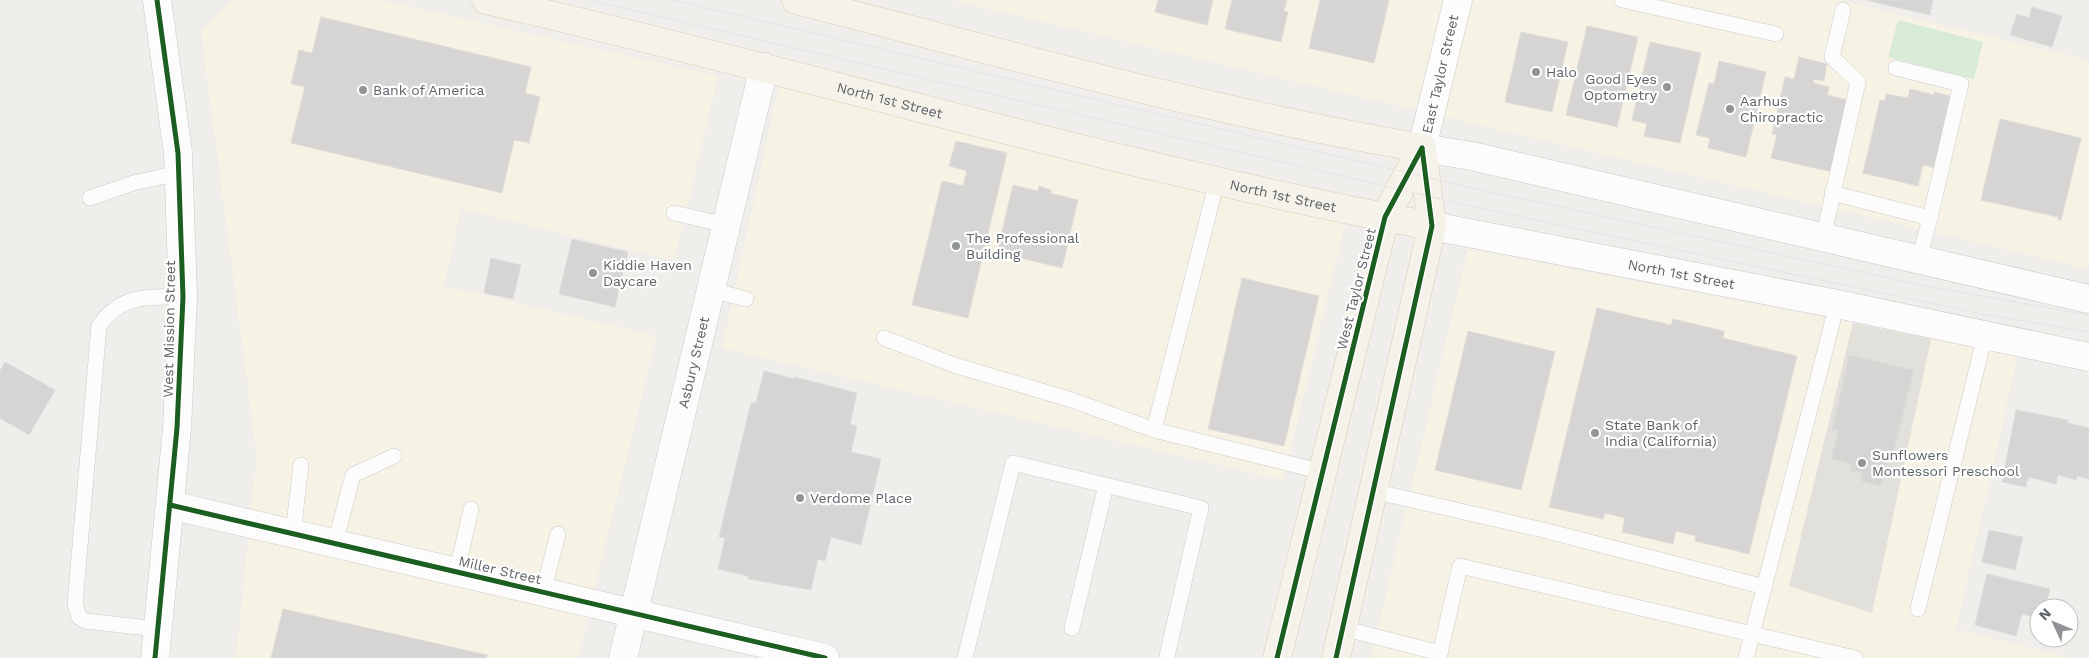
<svg xmlns="http://www.w3.org/2000/svg" width="2089" height="658" font-family="'Work Sans',sans-serif">
  <rect width="100%" height="100%" fill="#efeeea"/>
  <g fill="#f7f3e4">
    <path d="M234,0h145l339,76 -44,184 -213,-51 -17,77 212,50 -78,322h-342l21,-202 -56,-425z"/>
    <path d="M951,0h886l252,60v209z"/>
    <path d="M779,85l568,132 -64,263 -561,-132z"/>
    <path d="M1468,249l385,74 -64,263 83,27 59,-274 87,16 -62,274 115,29h-700z"/>
  </g>
  <path fill="#e2e0da" d="M1853,323l78,16 -59,274 -83,-27z"/>
  <path fill="#d8ebd6" d="M1898,20l85,22 -9,37 -86,-22z"/>
  <g fill="#d6d5d3" stroke="#deddd9">
    <path d="M1158,0h55l-6,25 -52,-13z"/>
    <path d="M1232,0h55l-3,11 4,1 -7,30 -56,-13z"/>
    <path d="M1320,0h69l-15,63 -65,-15z"/>
    <path d="M1865,0h68l-3,15z"/>
    <path d="M2032,7l30,9 -10,31 -42,-12 7,-21 12,4z"/>
    <path d="M321,17l210,50 -6,26 15,4 -11,46 -15,-3 -12,53 -211,-50 14,-56 -14,-3 8,-34 13,3z"/>
    <path d="M1587,26l51,11 -21,90 -51,-12z"/>
    <path d="M1521,32l47,10 -16,70 -47,-10z"/>
    <path d="M1650,42l51,11 -21,90 -36,-7 3,-12 -15,-4z"/>
    <path d="M1799,57l28,7 -3,17 -10,-2 -1,4 16,4 -2,8 21,5 -16,72 -61,-14 6,-23 -5,-1 13,-57 9,2z"/>
    <path d="M1719,61l47,11 -20,85 -38,-9 2,-10 -14,-3 13,-52 5,1z"/>
    <path d="M1910,89l24,6 1,-3 15,4 -6,27h3l-11,45 -13,-3 -5,21 -55,-13 17,-73 5,1 1,-7 22,4z"/>
    <path d="M2000,119l81,19 -20,82h-3v-3l-77,-17z"/>
    <path d="M956,141l51,12 -39,165 -56,-13 30,-124 21,5 4,-15 -18,-5z"/>
    <path d="M1013,185l25,6 1,-5 12,4 -1,3 28,7 -16,68 -65,-16z"/>
    <path d="M572,239l56,13 -13,55 -56,-13z"/>
    <path d="M491,258l30,7 -8,34 -29,-6z"/>
    <path d="M1242,278l77,18 -35,150 -76,-17z"/>
    <path d="M1597,308l74,17 2,-6 51,12 -1,7 74,18 -48,198 -54,-13 1,-5 -20,-5 -3,13 -51,-12 3,-14 -20,-5 -2,6 -54,-12z"/>
    <path d="M1468,331l87,21 -34,138 -86,-20z"/>
    <path d="M1849,355l65,15 -20,81h-4l-9,35 -20,-5 1,-8 -12,-2 1,-7 -20,-5 7,-28 -6,-2z"/>
    <path d="M5,362l50,28 -26,45 -29,-17v-47z"/>
    <path d="M764,371l31,8v-2l62,16 -7,31 7,2 -6,26 30,7 -20,86 -30,-8 -6,24 -7,-2 -7,31 -63,-11v-3l-30,-7 7,-31 -6,-1 32,-135 5,1z"/>
    <path d="M2016,410l52,10v3l21,5v51l-12,-3 -1,4 -18,-5 -2,9 -28,-7 -2,10 -24,-5z"/>
    <path d="M1989,530l34,7 -8,33 -33,-8z"/>
    <path d="M1987,574l63,15 -5,19h-6v10l-17,-4 -6,22 -41,-11z"/>
    <path d="M283,609l204,46 -1,3h-215z"/>
  </g>
  <g fill="none" stroke-linecap="round" stroke-linejoin="round">
    <g stroke="#cbcccc" stroke-width="16">
      <g id="lane">
        <path d="M1622,0l154,34"/>
        <path d="M1832,193l98,25 31,-134 -65,-16"/>
        <path d="M90,198l43,-15 46,-10"/>
        <path d="M674,213l52,12"/>
        <path d="M1823,238l35,-156 -26,-25 11,-47"/>
        <path d="M1919,260l11,-42"/>
        <path d="M711,290l35,9"/>
        <path d="M884,338l70,27 118,35 82,30 169,42"/>
        <path d="M1154,430l63,-249"/>
        <path d="M1373,491l170,39 222,57"/>
        <path d="M293,533l8,-68"/>
        <path d="M335,543l18,-68 41,-19"/>
        <path d="M457,571l14,-62"/>
        <path d="M543,592l15,-58"/>
        <path d="M1918,609l67,-274"/>
        <path d="M1072,628l34,-143"/>
        <path d="M1342,628l98,25"/>
        <path d="M158,629l-73,-8 -6,-4 -4,-13 24,-278c23,-33 49,-29 84,-29"/>
        <path d="M965,658l48,-195 188,45 -34,148"/>
        <path d="M1439,658l21,-92 395,92"/>
        <path d="M1746,658l91,-354"/>
      </g>
    </g>
    <g stroke="#cbcccc" stroke-width="29">
      <g id="street">
        <path d="M170,505l655,153"/>
        <path id="s1" d="M623,658l141,-591"/>
      </g>
    </g>
    <g stroke="#cacacb" stroke-width="29">
      <g id="secondary">
        <path d="M1458,0l-36,148 50,8 617,143"/>
        <path id="s2" d="M1432,226l405,78 252,53"/>
        <path d="M155,658l22,-230 6,-131 -5,-144 -21,-153"/>
      </g>
    </g>
    <g stroke="#d7ceb8" stroke-width="29">
      <g id="primary">
        <path id="s3" d="M486,0c317,72 627,167 946,226"/>
        <path d="M796,0c207,53 415,112 626,148"/>
        <path d="M1277,658l108,-441 37,-69"/>
        <path d="M1336,658l96,-432 -10,-78"/>
      </g>
    </g>
    <use href="#lane" stroke="#fdfcfc" stroke-width="15"/>
    <use href="#street" stroke="#fdfcfc" stroke-width="28"/>
    <use href="#secondary" stroke="#fdfcfc" stroke-width="28"/>
    <use href="#primary" stroke="#f4f2e9" stroke-width="28"/>
    <g stroke="#e4e4e4" stroke-width="1">
      <path d="M589,0l890,208 498,105 112,19"/>
      <path d="M673,0l804,189 444,96 168,30"/>
    </g>
    <g stroke="#fff" stroke-width="8">
      <g id="cycleway">
        <path d="M170,505l655,153"/>
        <path d="M155,658l22,-230 6,-131 -5,-144 -21,-153"/>
        <path d="M1277,658l108,-441 37,-69"/>
        <path d="M1336,658l96,-432 -10,-78"/>
      </g>
    </g>
    <use href="#cycleway" stroke="#1b5e20" stroke-width="5"/>
  </g>
  <g fill="#919496" stroke="#fff" stroke-width="2">
    <circle cx="1536" cy="72" r="5"/>
    <circle cx="1667" cy="87" r="5"/>
    <circle cx="363" cy="90" r="5"/>
    <circle cx="1730" cy="109" r="5"/>
    <circle cx="956" cy="246" r="5"/>
    <circle cx="593" cy="273" r="5"/>
    <circle cx="1595" cy="433" r="5"/>
    <circle cx="1862" cy="463" r="5"/>
    <circle cx="800" cy="498" r="5"/>
  </g>
  <g text-anchor="middle" dominant-baseline="central" stroke-width="4.5" stroke-linejoin="round" paint-order="stroke">
    <g font-size="14" fill="#5f6368" stroke="#fff" text-anchor="start">
      <text x="1546" y="72">Halo</text>
      <text x="1657" y="79" text-anchor="end">Good Eyes<tspan x="1657" dy="16">Optometry</tspan></text>
      <text x="373" y="90">Bank of America</text>
      <text x="1740" y="101">Aarhus<tspan x="1740" dy="16">Chiropractic</tspan></text>
      <text x="966" y="238">The Professional<tspan x="966" dy="16">Building</tspan></text>
      <text x="603" y="265">Kiddie Haven<tspan x="603" dy="16">Daycare</tspan></text>
      <text x="1605" y="425">State Bank of<tspan x="1605" dy="16">India (California)</tspan></text>
      <text x="1872" y="455">Sunflowers<tspan x="1872" dy="16">Montessori Preschool</tspan></text>
      <text x="810" y="498">Verdome Place</text>
    </g>
    <g font-size="14" fill="#5f6368" stroke="#fff">
      <text transform="translate(1440 74) rotate(-77)">East Taylor Street</text>
      <text stroke="none"><textPath href="#s3" startOffset="416">North 1st Street</textPath></text>
      <text stroke="none"><textPath href="#s3" startOffset="821">North 1st Street</textPath></text>
      <text stroke="none"><textPath href="#s2" startOffset="254">North 1st Street</textPath></text>
      <text transform="translate(1356 289) rotate(-76)">West Taylor Street</text>
      <text transform="translate(169 329) rotate(-89)">West Mission Street</text>
      <text stroke="none"><textPath href="#s1" startOffset="304">Asbury Street</textPath></text>
      <text transform="translate(500 570) rotate(13)">Miller Street</text>
    </g>
  </g>
  <g transform="translate(2054 623) rotate(314)"><circle r="24" fill="#ffffff" stroke="#bfc1c3"/>
  <path d="M0-4L9 19L0 12L-9 19Z" fill="#919496"/>
  <text y="-8" font-size="14" font-weight="bold" text-anchor="middle" fill="#5f6368">N</text>
  </g>
</svg>
